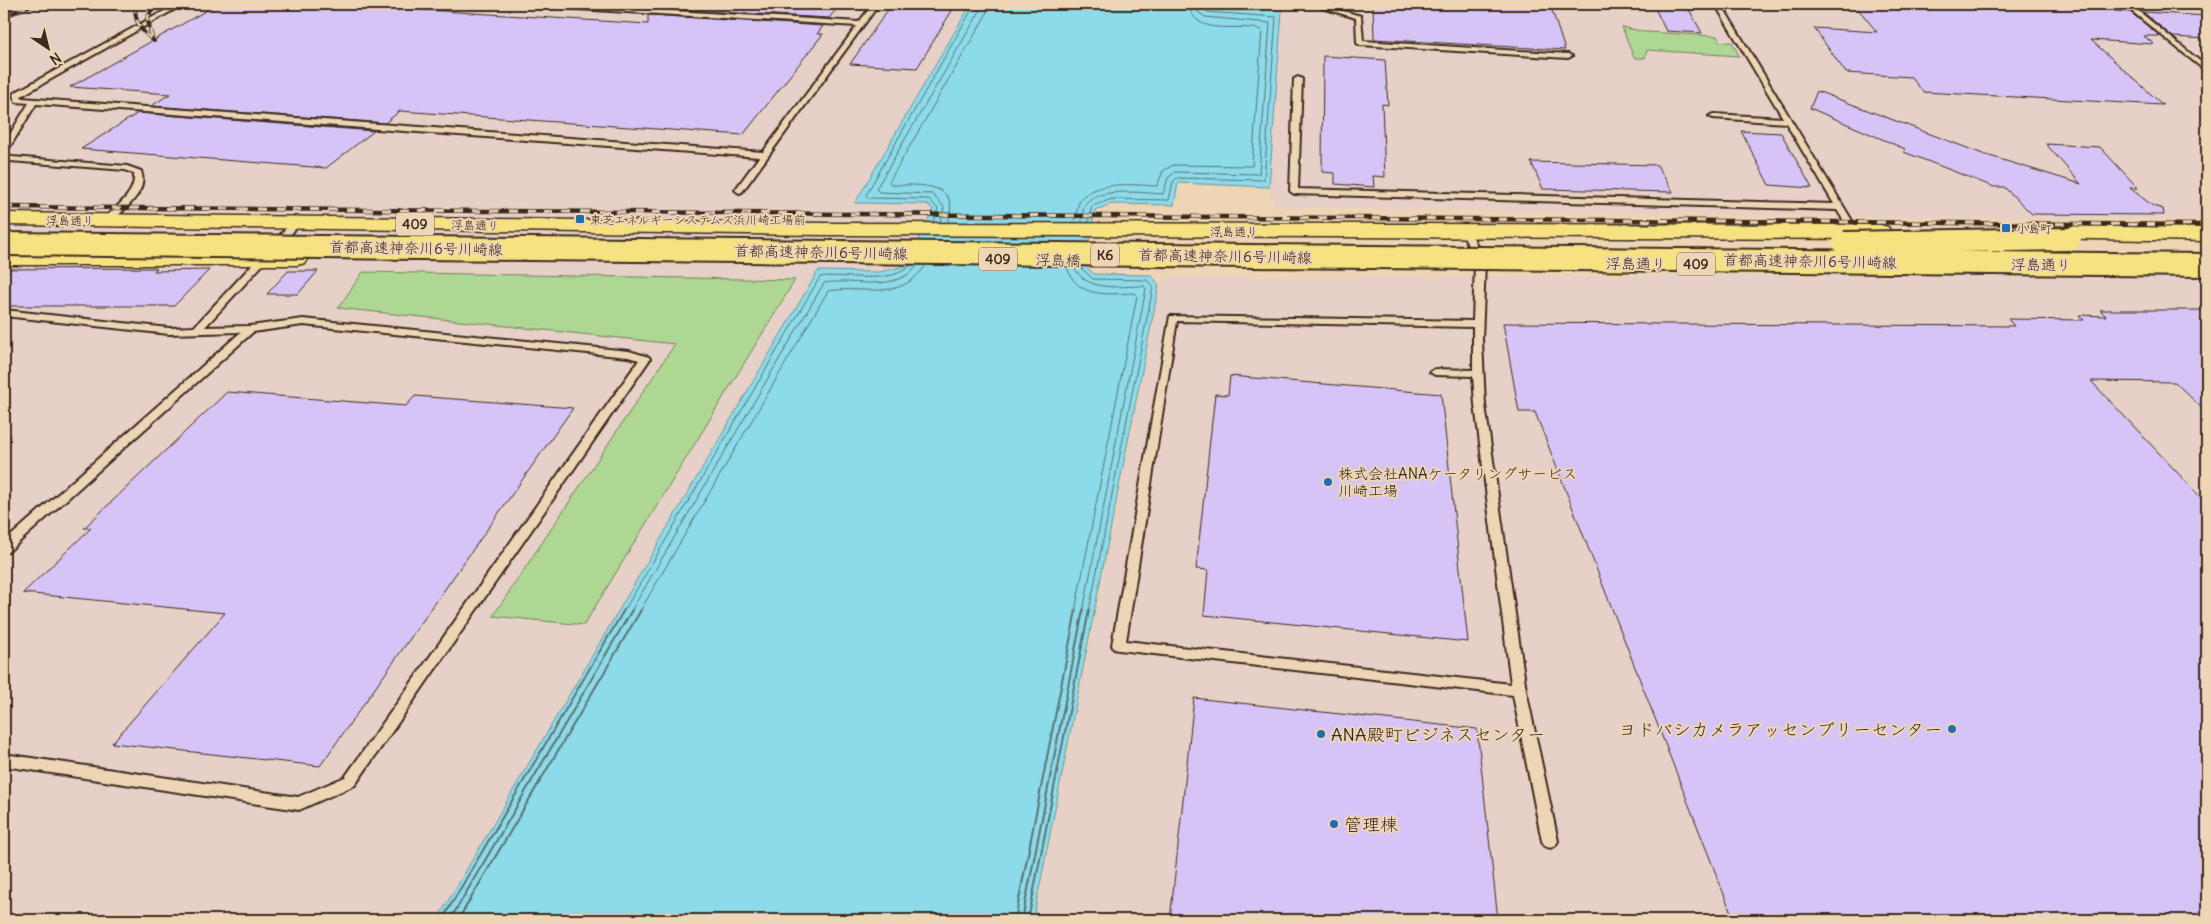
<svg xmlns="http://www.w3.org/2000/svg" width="2211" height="924" font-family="Delius,'Klee One',sans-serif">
  <rect width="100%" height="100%" fill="#edd5b5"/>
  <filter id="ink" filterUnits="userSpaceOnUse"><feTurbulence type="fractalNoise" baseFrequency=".02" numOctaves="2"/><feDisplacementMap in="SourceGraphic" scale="10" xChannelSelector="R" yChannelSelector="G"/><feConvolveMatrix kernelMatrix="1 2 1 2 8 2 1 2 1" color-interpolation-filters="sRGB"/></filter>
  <g filter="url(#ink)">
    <g fill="#e6d0c8">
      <path d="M4,4h967l-116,199 73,1 5,6 -28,56 -26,6 -61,-1 -381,649h-433z"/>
      <path d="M1207,4h1000v215l-385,-3 -547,-9z"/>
      <path d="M1905,275l302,1v644h-1172l127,-642z"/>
    </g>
    <g fill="#aed794" stroke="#748059">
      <path d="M1622,27l24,5 71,4 3,6h12l7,14 -92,-6 -2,8h-11z"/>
      <path d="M363,272l432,8 -211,345 -91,-9 182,-272 -337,-36z"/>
    </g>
    <path fill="#8cdbea" stroke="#6c9498" d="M971,4h236v3l75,3 -13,177 -91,-4 -4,22 -62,-1 -17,6 -10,56 9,8 57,1 8,10 -126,635h-596l381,-649 61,1 26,-6 28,-57 -6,-5 -72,-1z"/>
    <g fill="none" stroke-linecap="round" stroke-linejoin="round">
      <g stroke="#5b7170" stroke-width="1">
        <path d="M933,222l5,-13 -9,-10 -61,-1 -2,-3 109,-191"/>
        <path d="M940,222l4,-15 -12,-13 -53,-2 -3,-3 104,-178 1,-7"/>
        <path d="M948,222c14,-41 -30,-37 -56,-37l-3,-3 97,-167 3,-11"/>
        <path d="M1074,222l6,-23c20,-19 52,-14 77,-13l6,-15 10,-6 79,1 10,-136c-27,-8 -66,9 -74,-26"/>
        <path d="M1082,222c1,-6 0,-14 4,-19 12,-16 59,-10 77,-9l5,-16 7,-6 84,2 11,-151 -65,-6 -7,-5 -2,-8"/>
        <path d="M1088,222l4,-16 20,-7 57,1 4,-18 4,-4 87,2 12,-163 -69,-5 -5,-8"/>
        <path d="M1067,267c10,32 40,27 68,26l2,3 -62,315"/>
        <path d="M1074,267c13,26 45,19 70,19l2,3 -63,322"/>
        <path d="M1080,267l13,12 54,1 6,7 -64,324"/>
        <path d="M624,611l196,-334c28,-4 69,9 91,-12"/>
        <path d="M631,611l193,-328c32,-5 71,11 94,-18"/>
        <path d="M640,611l188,-320c39,-6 72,12 98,-26"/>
      </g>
      <g stroke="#5b7170" stroke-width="2">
        <path d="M442,920l182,-310"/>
        <path d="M450,920l182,-310"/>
        <path d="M458,920l183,-310"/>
        <path d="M1015,920l61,-310"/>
        <path d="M1022,920l61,-310"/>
        <path d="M1028,920l61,-310"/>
      </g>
    </g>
    <g fill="#d7c4f6" stroke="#3b2a1e">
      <path d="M218,4h112l318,20v-9l175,11 -6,8h6l-80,101 -343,-24 -15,12 -234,-17 19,-12 -100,-7z"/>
      <path d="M648,4h193l-12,14 -181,-10z"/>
      <path d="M892,4h64l-39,64 -67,-4z"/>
      <path d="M1373,4h177l15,46 -191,-11z"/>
      <path d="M1653,4h33l16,29 -36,-2z"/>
      <path d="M1854,4h252l9,7 15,1 30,24h-16l10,8 -63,-4 72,65 -240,-13 -12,-15 -65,-4 -32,-45 63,4z"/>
      <path d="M2143,12l64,4v23l-34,-2z"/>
      <path d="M1323,56l62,4 3,45 -6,-1 3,73 -12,-1 1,11 -39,-3v-11l-13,-1z"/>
      <path d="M1817,91l166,63 98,30 -35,-40 54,3 38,41h-8l23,18 10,3 1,6 -132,-1 -28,-27h-10l-90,-35 1,-3 -95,-41z"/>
      <path d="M138,113l236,18 -48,37 -245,-19z"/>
      <path d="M1741,131l40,2 31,55 -43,-3z"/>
      <path d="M1531,162l126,3 16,27 -130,-3z"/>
      <path d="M157,268l-3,3 55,-1 -35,36h-170v-37z"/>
      <path d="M288,271h30l-20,23h-31z"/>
      <path d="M2100,310h107v103l-32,-31 -84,-1 116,123v416h-473l-199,-508h-16l-16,-89 511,3 -6,-7 76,1 -5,-5 27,1z"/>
      <path d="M1230,376l211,18 27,248 -264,-27 4,-45 -12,-1 19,-175 13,1z"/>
      <path d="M227,392l179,14 9,-10 158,12 -253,358 -208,-23 113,-130 -202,-20 68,-65h-7z"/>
      <path d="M1194,698l283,31 21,191h-328z"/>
    </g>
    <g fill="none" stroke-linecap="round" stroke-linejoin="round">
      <g stroke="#3b2a1e" stroke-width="4">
        <g id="lane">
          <path d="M9,4h8l-13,7v-4z"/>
          <path d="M177,4h7l-163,92 1,2 741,54 94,-126 -329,-20 -3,-2h32l302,18 14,-18h6l-137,188 -3,1 -4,-3 24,-33 -723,-53 -28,46 -4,2v-8l25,-41 -13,-1 -3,-7 1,-2z"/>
          <path d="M1309,4h9l43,12 2,25 205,13 4,2 -4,2 -208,-13 -3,-2 -1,-25z"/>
          <path d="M1715,4h6l141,233 -1,2h-6l-18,-29 -543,-16 -4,-3 4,-112 4,-2 4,2 -4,110 536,15 -48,-81 -73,-5 -4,-2 4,-2 70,4z"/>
          <path d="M2123,4h7l77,63v5z"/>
          <path d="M4,153l8,4 115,9 14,5c8,21 -17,38 -30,51l-3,1 -4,-3c11,-14 32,-25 30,-46l-9,-4 -115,-9 -6,-3z"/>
          <path d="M297,219l4,3 -1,2 -95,103 45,-1 53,-7 326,32 20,6 1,2 -295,426 -56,25 -295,-44v-12l294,43 47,-20 294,-417 -11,-3 -325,-32 -50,7 -245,220 -4,1v-11l237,-210 -72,2 -165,-18v-6l165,18 25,-1 100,-107z"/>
          <path d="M1466,228l4,3 15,32 -3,77 3,65 41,285 32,151 -3,5 -5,2 -5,-2 -3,-5 -29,-146 -394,-45 -5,-1 -2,-4 58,-329 303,5 2,-58 -13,-32zM1177,321l296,6v43l-38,-1 -5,3 5,3 38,1 2,29 36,279 -385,-43z"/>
        </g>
      </g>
      <g stroke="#3b2a1e" stroke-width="3">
        <g id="highway">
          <path d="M4,213l823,10 1053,2 8,2 3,5 -3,5 -8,2 -1053,-4 -823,-10z"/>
          <path d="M2043,226l164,2v13l-172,-3 -3,-5 3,-5z"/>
          <path d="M4,251h293l8,2 3,5 -3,5 -8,2h-293z"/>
        </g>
      </g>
      <use href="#lane" fill="#edd5b5" fill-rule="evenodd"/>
      <use href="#highway" fill="#f6e281" fill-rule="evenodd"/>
      <g stroke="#3b2a1e" stroke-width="4">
        <g id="rail-far1">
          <path d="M136,4c-3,17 5,27 18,37"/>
          <path d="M4,17l30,-13"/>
          <path d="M152,37l-5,-19 9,-14"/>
        </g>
      </g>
      <g stroke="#3b2a1e" stroke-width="4.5">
        <path id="rail" d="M4,207l2203,18"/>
      </g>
      <use href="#rail-far1" stroke="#edd5b5" stroke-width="2.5" stroke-dasharray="8" stroke-linecap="butt"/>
      <use href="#rail" stroke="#edd5b5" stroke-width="3" stroke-dasharray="9" stroke-linecap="butt"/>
      <g stroke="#3b2a1e" stroke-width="26" stroke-linecap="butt">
        <g id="highway-bridge">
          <path d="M1844,243l226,-4"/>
          <path d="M4,244l2203,21"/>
        </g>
      </g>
      <use href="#highway-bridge" stroke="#f6e281" stroke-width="22"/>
    </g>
  </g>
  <g fill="#1f6fb2" stroke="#edd5b5" stroke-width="2">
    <rect x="575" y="214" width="10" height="10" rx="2.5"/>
    <rect x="2001" y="223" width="10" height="10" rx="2.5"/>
    <circle cx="1328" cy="482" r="5"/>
    <circle cx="1952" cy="729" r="5"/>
    <circle cx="1321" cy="734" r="5"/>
    <circle cx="1334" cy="824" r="5"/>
  </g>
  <g text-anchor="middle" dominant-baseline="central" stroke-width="4" stroke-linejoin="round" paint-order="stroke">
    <g font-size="12" fill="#3b2a1e" stroke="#edd5b5" text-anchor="start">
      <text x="590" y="219">東芝エネルギーシステムズ浜川崎工場前</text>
      <text x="2016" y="228">小島町</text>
    </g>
    <g font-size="12" fill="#3b2a1e" stroke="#edd5b5">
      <text x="70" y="220">浮島通り</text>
      <text transform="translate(475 225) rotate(1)">浮島通り</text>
      <text x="1234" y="231">浮島通り</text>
    </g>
    <g fill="#edd5b5" stroke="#705d4b" stroke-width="1">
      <rect x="396" y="212.5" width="38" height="23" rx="4"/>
      <rect x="1091" y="243.5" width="28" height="23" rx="4"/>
      <rect x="979" y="247.5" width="38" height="23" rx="4"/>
      <rect x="1677" y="252.5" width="38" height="23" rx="4"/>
    </g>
    <g font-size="14" font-weight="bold" fill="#3b2a1e">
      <text x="415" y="224">409</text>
      <text x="1105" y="255">K6</text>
      <text x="998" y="259">409</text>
      <text x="1696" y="264">409</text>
    </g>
    <g font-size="15" fill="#3b2a1e" stroke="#edd5b5">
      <text transform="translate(416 248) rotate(1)">首都高速神奈川6号川崎線</text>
      <text transform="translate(821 252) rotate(1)">首都高速神奈川6号川崎線</text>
      <text transform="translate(1225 256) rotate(1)">首都高速神奈川6号川崎線</text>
      <text transform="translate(1058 260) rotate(1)">浮島橋</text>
      <text transform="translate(1810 261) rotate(1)">首都高速神奈川6号川崎線</text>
      <text x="1636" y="263">浮島通り</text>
      <text x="2041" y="264">浮島通り</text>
    </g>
    <g font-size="15" fill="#3b2a1e" stroke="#edd5b5" text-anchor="start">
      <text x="1338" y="473">株式会社ANAケータリングサービス<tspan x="1338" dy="17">川崎工場</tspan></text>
    </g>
    <g font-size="18" fill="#3b2a1e" stroke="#edd5b5" text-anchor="start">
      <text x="1942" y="729" text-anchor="end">ヨドバシカメラアッセンブリーセンター</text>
      <text x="1331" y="734">ANA殿町ビジネスセンター</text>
      <text x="1344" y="824">管理棟</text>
    </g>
  </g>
  <rect width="2211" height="924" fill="none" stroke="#edd5b5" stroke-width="20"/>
  <rect x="10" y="10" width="2191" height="904" fill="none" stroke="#3b2a1e" stroke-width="2" filter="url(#ink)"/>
  <g transform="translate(48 48) rotate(145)" stroke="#edd5b5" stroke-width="4" paint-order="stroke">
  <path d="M0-4L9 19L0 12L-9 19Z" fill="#3b2a1e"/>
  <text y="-8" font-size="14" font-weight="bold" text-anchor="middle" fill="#3b2a1e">N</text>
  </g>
</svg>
